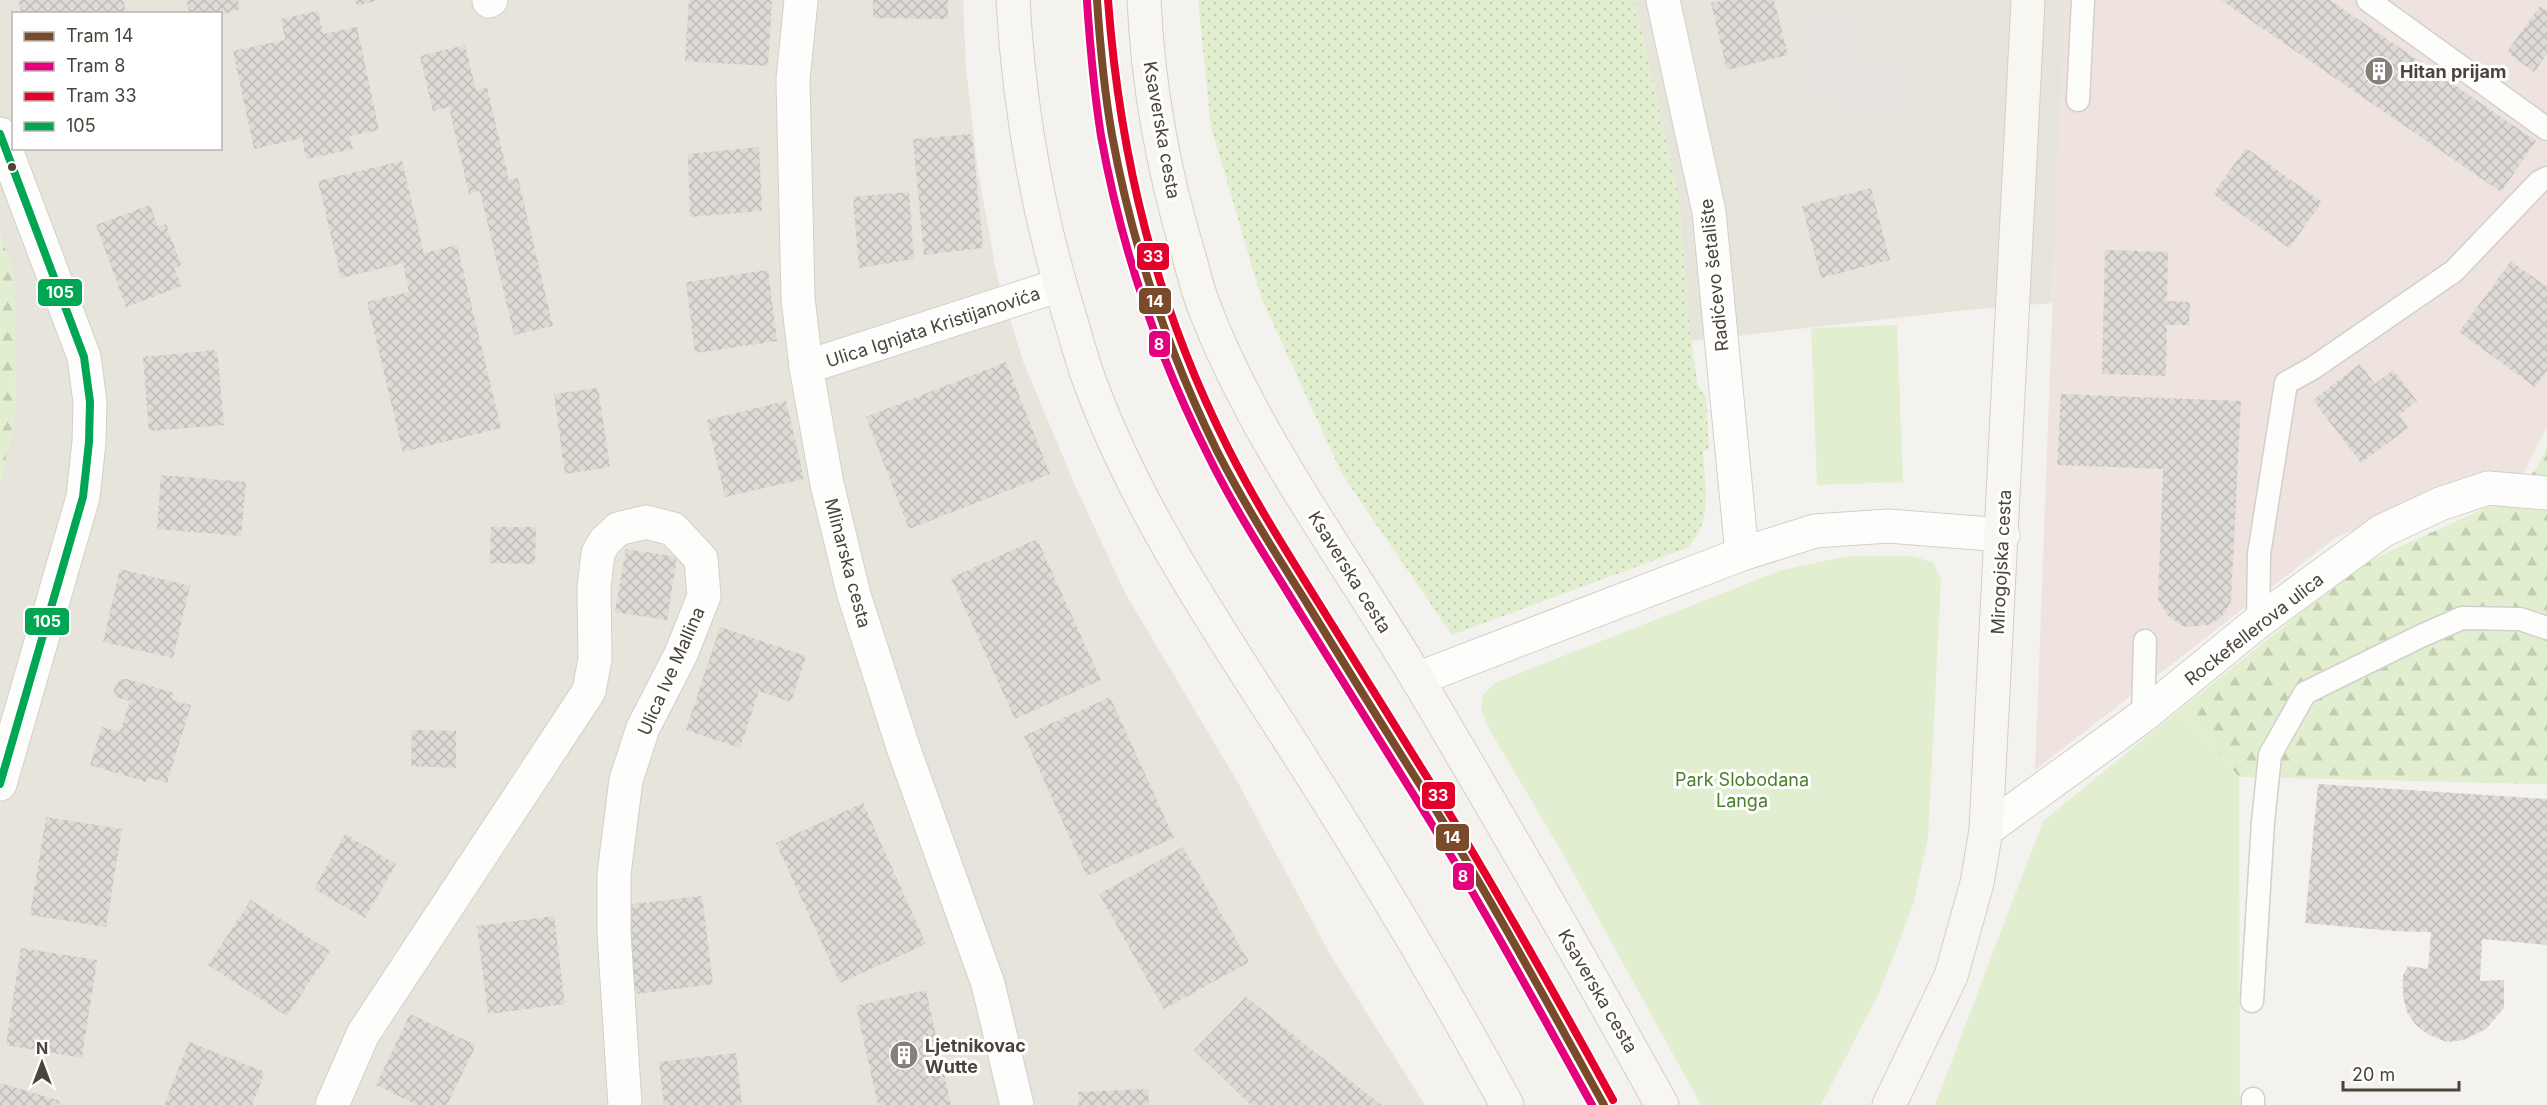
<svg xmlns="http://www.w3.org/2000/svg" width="2547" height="1105" font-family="Inter,sans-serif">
  <defs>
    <pattern id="grass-dots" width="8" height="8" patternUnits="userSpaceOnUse" patternTransform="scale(1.5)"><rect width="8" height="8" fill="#e1eecf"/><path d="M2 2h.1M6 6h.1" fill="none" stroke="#c3cdb2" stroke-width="1.8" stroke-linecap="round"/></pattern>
    <pattern id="forest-firs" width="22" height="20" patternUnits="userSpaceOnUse" patternTransform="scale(1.5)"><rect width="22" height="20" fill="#e1eecf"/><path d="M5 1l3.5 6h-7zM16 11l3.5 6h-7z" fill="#c3cdb2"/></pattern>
    <pattern id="building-cross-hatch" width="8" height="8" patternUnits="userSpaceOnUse" patternTransform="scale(1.5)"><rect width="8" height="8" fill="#dedbd6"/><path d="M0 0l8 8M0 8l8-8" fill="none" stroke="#c0bdb8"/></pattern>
  </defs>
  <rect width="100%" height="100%" fill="#f4f2ee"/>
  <g fill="#e7e4dc" fill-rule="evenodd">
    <path d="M0,0h963l3,68 12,103 19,105 26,85 51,122 51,110 112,188 94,175 94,149h-1425v-621l16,-73 -2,-134 -14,-46zM14,14h206v134h-206z"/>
    <path d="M1634,0h433l-15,303 -85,7 -276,31 -13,-150z"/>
  </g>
  <path fill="#eee3df" d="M2064,0h483v426l-25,50 -48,2 -139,60 -300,232z"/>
  <path fill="url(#grass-dots)" d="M1198,0h436l44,191 13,150 7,45 8,10 3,54 -6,1c2,35 11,70 -16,97l-235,87 -110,-161 -81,-177 -50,-170z"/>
  <g fill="url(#forest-firs)">
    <path d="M0,231l14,46 2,134 -16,73z"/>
    <path d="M2547,447v337l-308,-7 -58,-68 179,-144 134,-61 41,-33z"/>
  </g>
  <g fill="#e1eecf">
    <path d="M1897,325l6,157 -86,3 -6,-157z"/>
    <path d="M1848,556h63l22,6 8,17 -13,260 -15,66 -33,86 -59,114h-120l-137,-249 -76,-129 -7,-18 2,-14 12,-12 287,-113z"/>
    <path d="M2181,709l58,68 1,328h-305l108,-284z"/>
  </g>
  <g fill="#e6e3df">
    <path d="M1807,4l50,16 2,32 50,5 3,60 -69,8 -2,-17 -32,-11 -15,-91z"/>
    <path d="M903,664l83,240 31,97 15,54 8,50h-12l-136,-435z"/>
  </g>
  <g fill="url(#building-cross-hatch)">
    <path d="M18,0h105l4,14h-105z"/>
    <path d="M186,0h52l2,9 -20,6 -30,-1z"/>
    <path d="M355,0h20v1l-18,5z"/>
    <path d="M689,0h83l-4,66 -83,-5z"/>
    <path d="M873,0h75v19l-75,-1z"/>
    <path d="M1725,0h49l14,55 -61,15 -16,-67z"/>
    <path d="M2221,0h109l206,141 -35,51z"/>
    <path d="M2540,6l7,5v43l-13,18 -27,-20z"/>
    <path d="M318,11l5,23 34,-7 22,103 -30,6 4,13 -47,10 -4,-21 -48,11 -21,-98 52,-11 -4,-21z"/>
    <path d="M465,45l11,45 11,-2 22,92 9,-2 35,148 -39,9 -34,-144 -11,3 -20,-87 -16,4 -13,-55z"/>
    <path d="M972,134l11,114 -59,7 -11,-116z"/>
    <path d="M759,147l3,64 -72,6 -2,-63z"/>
    <path d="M2246,148l76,54 -33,46 -76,-54z"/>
    <path d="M402,161l22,92 33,-8 44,183 -98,24 -36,-150 42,-10 -6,-29 -62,15 -23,-97z"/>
    <path d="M1871,188l19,72 -69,18 -19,-72z"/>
    <path d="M909,192l5,67 -55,9 -6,-71z"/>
    <path d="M150,205l8,22 8,-3 15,41 -7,3 8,18 -56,21 -30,-82z"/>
    <path d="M2105,250l63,2 -1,49 23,1 -1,23h-22l-1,51 -64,-2z"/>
    <path d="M2511,261l36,26v83l-12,17 -76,-55z"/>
    <path d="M768,270l9,71 -82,12 -9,-71z"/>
    <path d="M217,350l7,75 -75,6 -6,-74z"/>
    <path d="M1006,362l44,112 -141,55 -43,-112z"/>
    <path d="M2360,364l15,20 18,-14 24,31 -18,14 9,13 -47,35 -48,-63z"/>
    <path d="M598,388l12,79 -45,7 -11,-80z"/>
    <path d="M2061,394l180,7 -10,201 -10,16 -13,7 -24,2 -16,-11 -10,-17 5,-130 -106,-4z"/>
    <path d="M786,401l18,78 -79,18 -18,-77z"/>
    <path d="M161,475l85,7 -5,54 -84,-7z"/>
    <path d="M491,527h45l-1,37 -45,-1z"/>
    <path d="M1037,539l64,141 -86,39 -64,-141z"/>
    <path d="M626,549l51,8 -10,63 -52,-8z"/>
    <path d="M120,569l70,17 -17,72 -70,-16z"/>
    <path d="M720,627l86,29 -15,46 -32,-11 -19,57 -54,-18z"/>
    <path d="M121,679h6l47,14 -2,7 19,5 -24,78 -20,-6 -1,5 -56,-17 12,-38 18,5 10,-31 -14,-4 -2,-4v-6z"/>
    <path d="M1110,697l64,141 -87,38 -63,-140z"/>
    <path d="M412,730l44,1v37l-45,-2z"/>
    <path d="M2318,784l229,15v146l-65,-6 -2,42 24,-1v28l-18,21 -23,11 -16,2 -18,-7 -13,-10 -9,-13 -4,-16v-21l5,-9 20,3 3,-37 -38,-1 -88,-8z"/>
    <path d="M863,803l63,141 -86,39 -64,-140z"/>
    <path d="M46,817l76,12 -16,98 -76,-12z"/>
    <path d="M345,834l51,30 -31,54 -51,-29z"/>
    <path d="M1183,847l66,115 -85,47 -65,-115z"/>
    <path d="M702,896l11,88 -77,10 -11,-89z"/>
    <path d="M251,900l79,51 -43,65 -79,-51z"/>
    <path d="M554,916l11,88 -77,10 -11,-88z"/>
    <path d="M21,948l76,12 -15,98 -76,-13z"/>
    <path d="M926,990l25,115h-73l-22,-99z"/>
    <path d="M1246,997l135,108h-130l-57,-55z"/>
    <path d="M410,1014l66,31 -29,60h-30l-41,-20z"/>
    <path d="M189,1042l76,30 -13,33h-88z"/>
    <path d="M736,1053l6,52h-78l-5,-43z"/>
    <path d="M0,1083l60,18 -2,4h-58z"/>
    <path d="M1148,1089l1,16h-70l-1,-13z"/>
  </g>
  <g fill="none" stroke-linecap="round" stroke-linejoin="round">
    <g stroke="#d2d0cb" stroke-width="25">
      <g id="service">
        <path d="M2368,0l179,129"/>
        <path d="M2078,100l5,-100"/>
        <path d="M2258,622l1,-68 27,-171 27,-15 141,-97 85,-89 8,-4"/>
        <path d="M2143,716l2,-75"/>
        <path d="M2252,1001l11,-179 7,-67 35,-62 116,-57 41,-18 58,1 27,9"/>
        <path d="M2253,1099v6"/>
      </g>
    </g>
    <g stroke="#d2d0cb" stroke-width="35">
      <g id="minor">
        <path d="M801,0l-8,80 5,218 8,69 21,117 27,111 49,152 85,237 29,121"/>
        <path d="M1663,0l46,212 33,342"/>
        <path d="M489,1l2,-1"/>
        <path d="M806,367l254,-82"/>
        <path d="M1417,679l325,-125 73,-23 73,-5 115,9"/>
        <path d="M1986,830l157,-114 115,-94 124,-91 58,-27 48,-16 59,5"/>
        <path d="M332,1105l31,-71 226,-343 6,-32 -1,-71 4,-35 7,-12 13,-12 28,-7 27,7 28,30 3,37 -23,58 -38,74 -17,52 -12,94v59l11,172"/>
      </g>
    </g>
    <g stroke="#d2d0cb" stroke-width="35">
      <path id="tertiary" d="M0,134l84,223 6,45 -1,40 -6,55 -83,287"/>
    </g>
    <g stroke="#d3cfc5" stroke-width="35">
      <g id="secondary">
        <path d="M1013,0c6,109 25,216 58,321 6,21 12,43 20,64 51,137 137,258 215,381 71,111 138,223 201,339"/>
        <path d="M1144,0c4,86 20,174 45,256 5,18 9,36 16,53 50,130 142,252 213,371 83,140 165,282 244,425"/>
        <path d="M1889,1105l62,-129 26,-93 9,-53 42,-830"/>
      </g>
    </g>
    <use href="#service" stroke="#fdfdfc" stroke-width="22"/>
    <use href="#minor" stroke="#fdfdfc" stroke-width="33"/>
    <use href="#tertiary" stroke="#fdfdfc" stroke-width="33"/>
    <use href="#secondary" stroke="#f7f6f1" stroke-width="33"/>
    <g stroke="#fff" stroke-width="12">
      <path id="bus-1" d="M0,134l84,223 6,45 -1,40 -6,55 -83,287"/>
    </g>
    <use href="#bus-1" stroke="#00a651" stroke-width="8"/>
    <g stroke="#fff" stroke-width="12">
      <path id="tram-1" d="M1097,0c3,45 7,90 15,135 20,110 56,216 105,316 27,53 59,103 91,154 40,65 80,130 121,194 62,100 118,203 175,306"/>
    </g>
    <g stroke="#fff" stroke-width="12">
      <path id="tram-2" d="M1087,1c3,45 7,90 14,135 20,111 57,220 108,321 26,53 59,103 90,154 40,65 81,129 121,194 61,98 116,199 172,300"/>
    </g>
    <g stroke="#fff" stroke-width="12">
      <path id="tram-3" d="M1108,0c12,160 48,305 120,448 27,54 59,104 90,154 39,63 78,126 117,188 63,102 121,206 178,310"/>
    </g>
    <use href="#tram-1" stroke="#7a4b2a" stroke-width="8"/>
    <use href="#tram-2" stroke="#e5007d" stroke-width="8"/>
    <use href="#tram-3" stroke="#e4002b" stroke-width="8"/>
  </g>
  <defs>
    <g id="building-disc" transform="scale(1.5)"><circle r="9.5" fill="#868178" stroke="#fff"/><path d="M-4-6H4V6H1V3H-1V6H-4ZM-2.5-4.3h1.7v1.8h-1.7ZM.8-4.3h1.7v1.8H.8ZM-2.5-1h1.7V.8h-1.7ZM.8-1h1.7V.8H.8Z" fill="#fff"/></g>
  </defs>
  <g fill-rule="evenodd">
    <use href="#building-disc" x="2379" y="71"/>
    <use href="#building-disc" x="904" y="1055"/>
  </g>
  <circle fill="#4b4439" stroke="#fff" stroke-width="2" cx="12" cy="167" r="5"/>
  <g text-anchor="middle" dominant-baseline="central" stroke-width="6" stroke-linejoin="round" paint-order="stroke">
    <g font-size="18" font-weight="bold" fill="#4b4439" stroke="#fff" text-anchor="start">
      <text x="2400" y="71">Hitan prijam</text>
      <text x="925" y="1045">Ljetnikovac<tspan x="925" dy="21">Wutte</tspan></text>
    </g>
    <g font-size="18" fill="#4b4439" stroke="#fff">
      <text transform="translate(1162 130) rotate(80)">Ksaverska cesta</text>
      <text transform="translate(1714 275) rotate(-96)">Radićevo šetalište</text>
      <text transform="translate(933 327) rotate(-18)">Ulica Ignjata Kristijanovića</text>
      <text transform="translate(2001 562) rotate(-87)">Mirogojska cesta</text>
      <text transform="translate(848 563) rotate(75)">Mlinarska cesta</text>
      <text transform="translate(1350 572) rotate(58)">Ksaverska cesta</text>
      <text transform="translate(2254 629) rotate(-38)">Rockefellerova ulica</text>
      <text transform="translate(671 671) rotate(-66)">Ulica Ive Mallina</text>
      <text transform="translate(1598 991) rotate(60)">Ksaverska cesta</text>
    </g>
    <g font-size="18" fill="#4a7f2a" stroke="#fff">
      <text x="1742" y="779">Park Slobodana<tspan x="1742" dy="21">Langa</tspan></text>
    </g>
  </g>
  <g stroke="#fff" stroke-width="2">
    <rect x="1136" y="242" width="34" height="29" rx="6" fill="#e4002b"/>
    <rect x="37" y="278" width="46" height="29" rx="6" fill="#00a651"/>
    <rect x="1138" y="287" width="34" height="28" rx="6" fill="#7a4b2a"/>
    <rect x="1148" y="330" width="23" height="28" rx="6" fill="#e5007d"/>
    <rect x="24" y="607" width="46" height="29" rx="6" fill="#00a651"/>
    <rect x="1421" y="781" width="35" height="29" rx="6" fill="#e4002b"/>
    <rect x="1435" y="823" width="35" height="29" rx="6" fill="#7a4b2a"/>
    <rect x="1452" y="862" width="23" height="29" rx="6" fill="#e5007d"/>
  </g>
  <g font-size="16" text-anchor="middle" font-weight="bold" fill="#fff">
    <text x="1153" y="262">33</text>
    <text x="60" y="298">105</text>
    <text x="1155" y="307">14</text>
    <text x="1159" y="350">8</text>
    <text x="47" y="627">105</text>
    <text x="1438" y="801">33</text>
    <text x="1452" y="843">14</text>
    <text x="1463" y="882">8</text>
  </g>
  <rect x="12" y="12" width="210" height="138" fill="#ffffff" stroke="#b7b4b0" stroke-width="1.5"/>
  <rect x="24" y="32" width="30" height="9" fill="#7a4b2a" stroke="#b7b4b0" stroke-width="1.5"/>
  <text x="66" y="42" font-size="18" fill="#4b4439">Tram 14</text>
  <rect x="24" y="62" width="30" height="9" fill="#e5007d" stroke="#b7b4b0" stroke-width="1.5"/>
  <text x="66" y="72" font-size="18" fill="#4b4439">Tram 8</text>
  <rect x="24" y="92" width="30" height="9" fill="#e4002b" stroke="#b7b4b0" stroke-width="1.5"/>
  <text x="66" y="102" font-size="18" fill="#4b4439">Tram 33</text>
  <rect x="24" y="122" width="30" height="9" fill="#00a651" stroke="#b7b4b0" stroke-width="1.5"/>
  <text x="66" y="132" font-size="18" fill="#4b4439">105</text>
  <g transform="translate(42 1063)" stroke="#ffffff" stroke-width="4.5" paint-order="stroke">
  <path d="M0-4.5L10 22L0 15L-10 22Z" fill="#4b4439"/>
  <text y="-9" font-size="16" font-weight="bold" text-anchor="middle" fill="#4b4439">N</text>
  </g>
  <path d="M2343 1081v9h116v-9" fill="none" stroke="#4b4439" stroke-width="3"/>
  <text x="2352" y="1081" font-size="18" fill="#4b4439" stroke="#ffffff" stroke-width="4.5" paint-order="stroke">20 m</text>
</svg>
